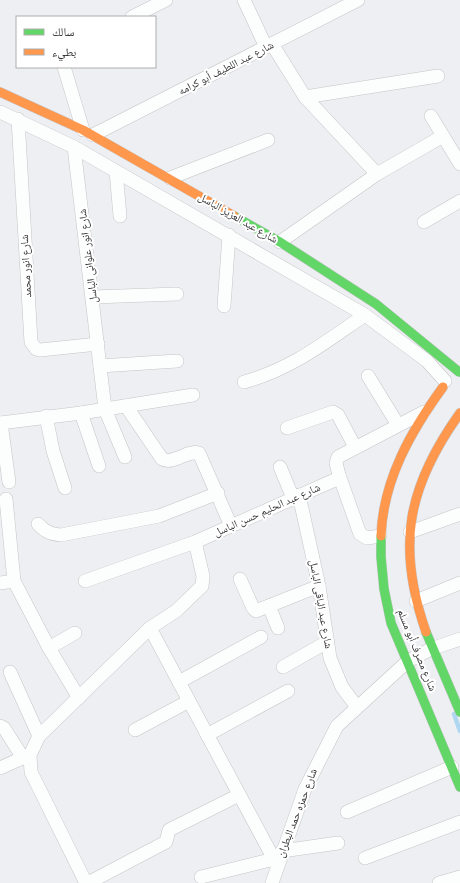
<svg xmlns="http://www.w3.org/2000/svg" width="460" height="883" font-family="'Roboto Condensed','Noto Naskh Arabic',sans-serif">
  <rect width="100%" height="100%" fill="#eeeff2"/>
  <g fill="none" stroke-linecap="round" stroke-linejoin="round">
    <path stroke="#afd7f1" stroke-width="4.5" d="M454,714l6,17"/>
    <g stroke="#c5c5c7" stroke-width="14">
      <g id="street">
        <path d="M244,0l22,47"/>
        <path d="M132,17l34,-17"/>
        <path d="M272,44l33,53 72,77"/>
        <path d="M64,67l19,63"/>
        <path d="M305,97l133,-21"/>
        <path d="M0,112l74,35 291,168 62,46 18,20"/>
        <path d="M431,116l29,48"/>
        <path d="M18,119l13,223 5,7 4,1 58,-6"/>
        <path d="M93,135l265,-135"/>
        <path d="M74,147l31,262 20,48"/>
        <path d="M116,171l4,45"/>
        <path d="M170,178l98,-38"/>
        <path d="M424,222l36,-21"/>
        <path d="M280,242l97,-68 66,-38"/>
        <path d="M93,297l84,-3"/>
        <path d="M224,306l5,-71"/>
        <path d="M100,366l77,-5"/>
        <path d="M368,376l30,49"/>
        <path d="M244,382c48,-13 81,-40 121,-67"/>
        <path d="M126,406l36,53c12,6 24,-9 37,-6l32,73"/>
        <path d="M81,413l18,53"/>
        <path d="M46,416l7,35 12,37"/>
        <path d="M0,423l81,-10 112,-18"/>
        <path d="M1,423l8,59"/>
        <path d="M287,428l46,-16 5,3 17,32"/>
        <path d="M280,467l13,31"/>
        <path d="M339,475l21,59 7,4 13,-2"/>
        <path d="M299,495l20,91 11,72 12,29 15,20"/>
        <path d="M6,499l8,82"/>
        <path d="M38,524c7,8 13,10 23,11l98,-19 59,-23"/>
        <path d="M410,532l50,-18"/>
        <path d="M240,579l13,29 3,3 63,-25"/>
        <path d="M85,581l110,-39 142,-63 2,-4 -3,-12 2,-6 86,-45"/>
        <path d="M0,583l14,-2 35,67 30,50"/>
        <path d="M416,601l44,-18"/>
        <path d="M269,606l9,22"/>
        <path d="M150,628l127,237"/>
        <path d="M49,648l26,-15"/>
        <path d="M283,667l44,-25"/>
        <path d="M10,672l29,64"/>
        <path d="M179,682l82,-45"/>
        <path d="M0,726l4,2 19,30"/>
        <path d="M135,730l54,-29"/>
        <path d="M207,735l81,-44"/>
        <path d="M0,768l29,-13"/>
        <path d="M347,812l105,-45"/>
        <path d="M282,851l56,-8"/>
        <path d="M365,858l95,-36"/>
        <path d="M201,877l73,-18"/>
        <path d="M86,883l-55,-111 -1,-17 9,-19 111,-108 26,-17 26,-25 1,-10 -8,-34"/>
        <path d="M88,883l78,-41 3,-12 70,-35"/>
        <path d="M272,883l33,-94 32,-63 71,-65 23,-12 29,-10"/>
        <path d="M439,883l21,-6"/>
      </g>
    </g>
    <g stroke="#c5c5c7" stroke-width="10">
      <g id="fast">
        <path d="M234,216l46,26 96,62 83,68"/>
        <path d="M381,536v21l3,32 7,34 69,164"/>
        <path d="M426,632l34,80"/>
      </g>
    </g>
    <g stroke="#c5c5c7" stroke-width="10">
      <g id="slow">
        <path d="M0,92l83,38 151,86"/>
        <path d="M381,536c2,-56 30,-105 62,-149"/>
        <path d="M426,632c-30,-86 -19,-145 34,-219"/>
      </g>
    </g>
    <use href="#street" stroke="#fcfdfd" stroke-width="13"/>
    <use href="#fast" stroke="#63d668" stroke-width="9"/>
    <use href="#slow" stroke="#ff974d" stroke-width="9"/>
  </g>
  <g text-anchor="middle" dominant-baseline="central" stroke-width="4" stroke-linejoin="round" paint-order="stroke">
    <g font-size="11" fill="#343436" stroke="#fff">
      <text transform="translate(226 68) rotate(-27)">شارع عبد اللطيف أبو كرامه</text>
      <text transform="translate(238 218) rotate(30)">شارع عبد العزيز الباسل</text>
      <text transform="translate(88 256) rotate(-97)">شارع انور علوانى الباسل</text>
      <text transform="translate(26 266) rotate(-93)">شارع انور محمد</text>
      <text transform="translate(267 510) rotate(-24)">شارع عبد الحليم حسن الباسل</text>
      <text transform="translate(321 604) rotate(80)">شارع عبد الباقى الباسل</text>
      <text transform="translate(417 650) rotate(68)">شارع مصرف أبو مسلم</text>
      <text transform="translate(297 813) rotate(-69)">شارع حمزه حمد البطران</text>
    </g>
  </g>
  <rect x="16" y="16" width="140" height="52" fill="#ffffff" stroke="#aeaeaf"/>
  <rect x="24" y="29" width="20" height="6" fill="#63d668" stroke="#aeaeaf"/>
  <text x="52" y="36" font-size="12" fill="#343436">سالك</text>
  <rect x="24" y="49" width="20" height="6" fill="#ff974d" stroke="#aeaeaf"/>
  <text x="52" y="56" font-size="12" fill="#343436">بطيء</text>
</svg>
